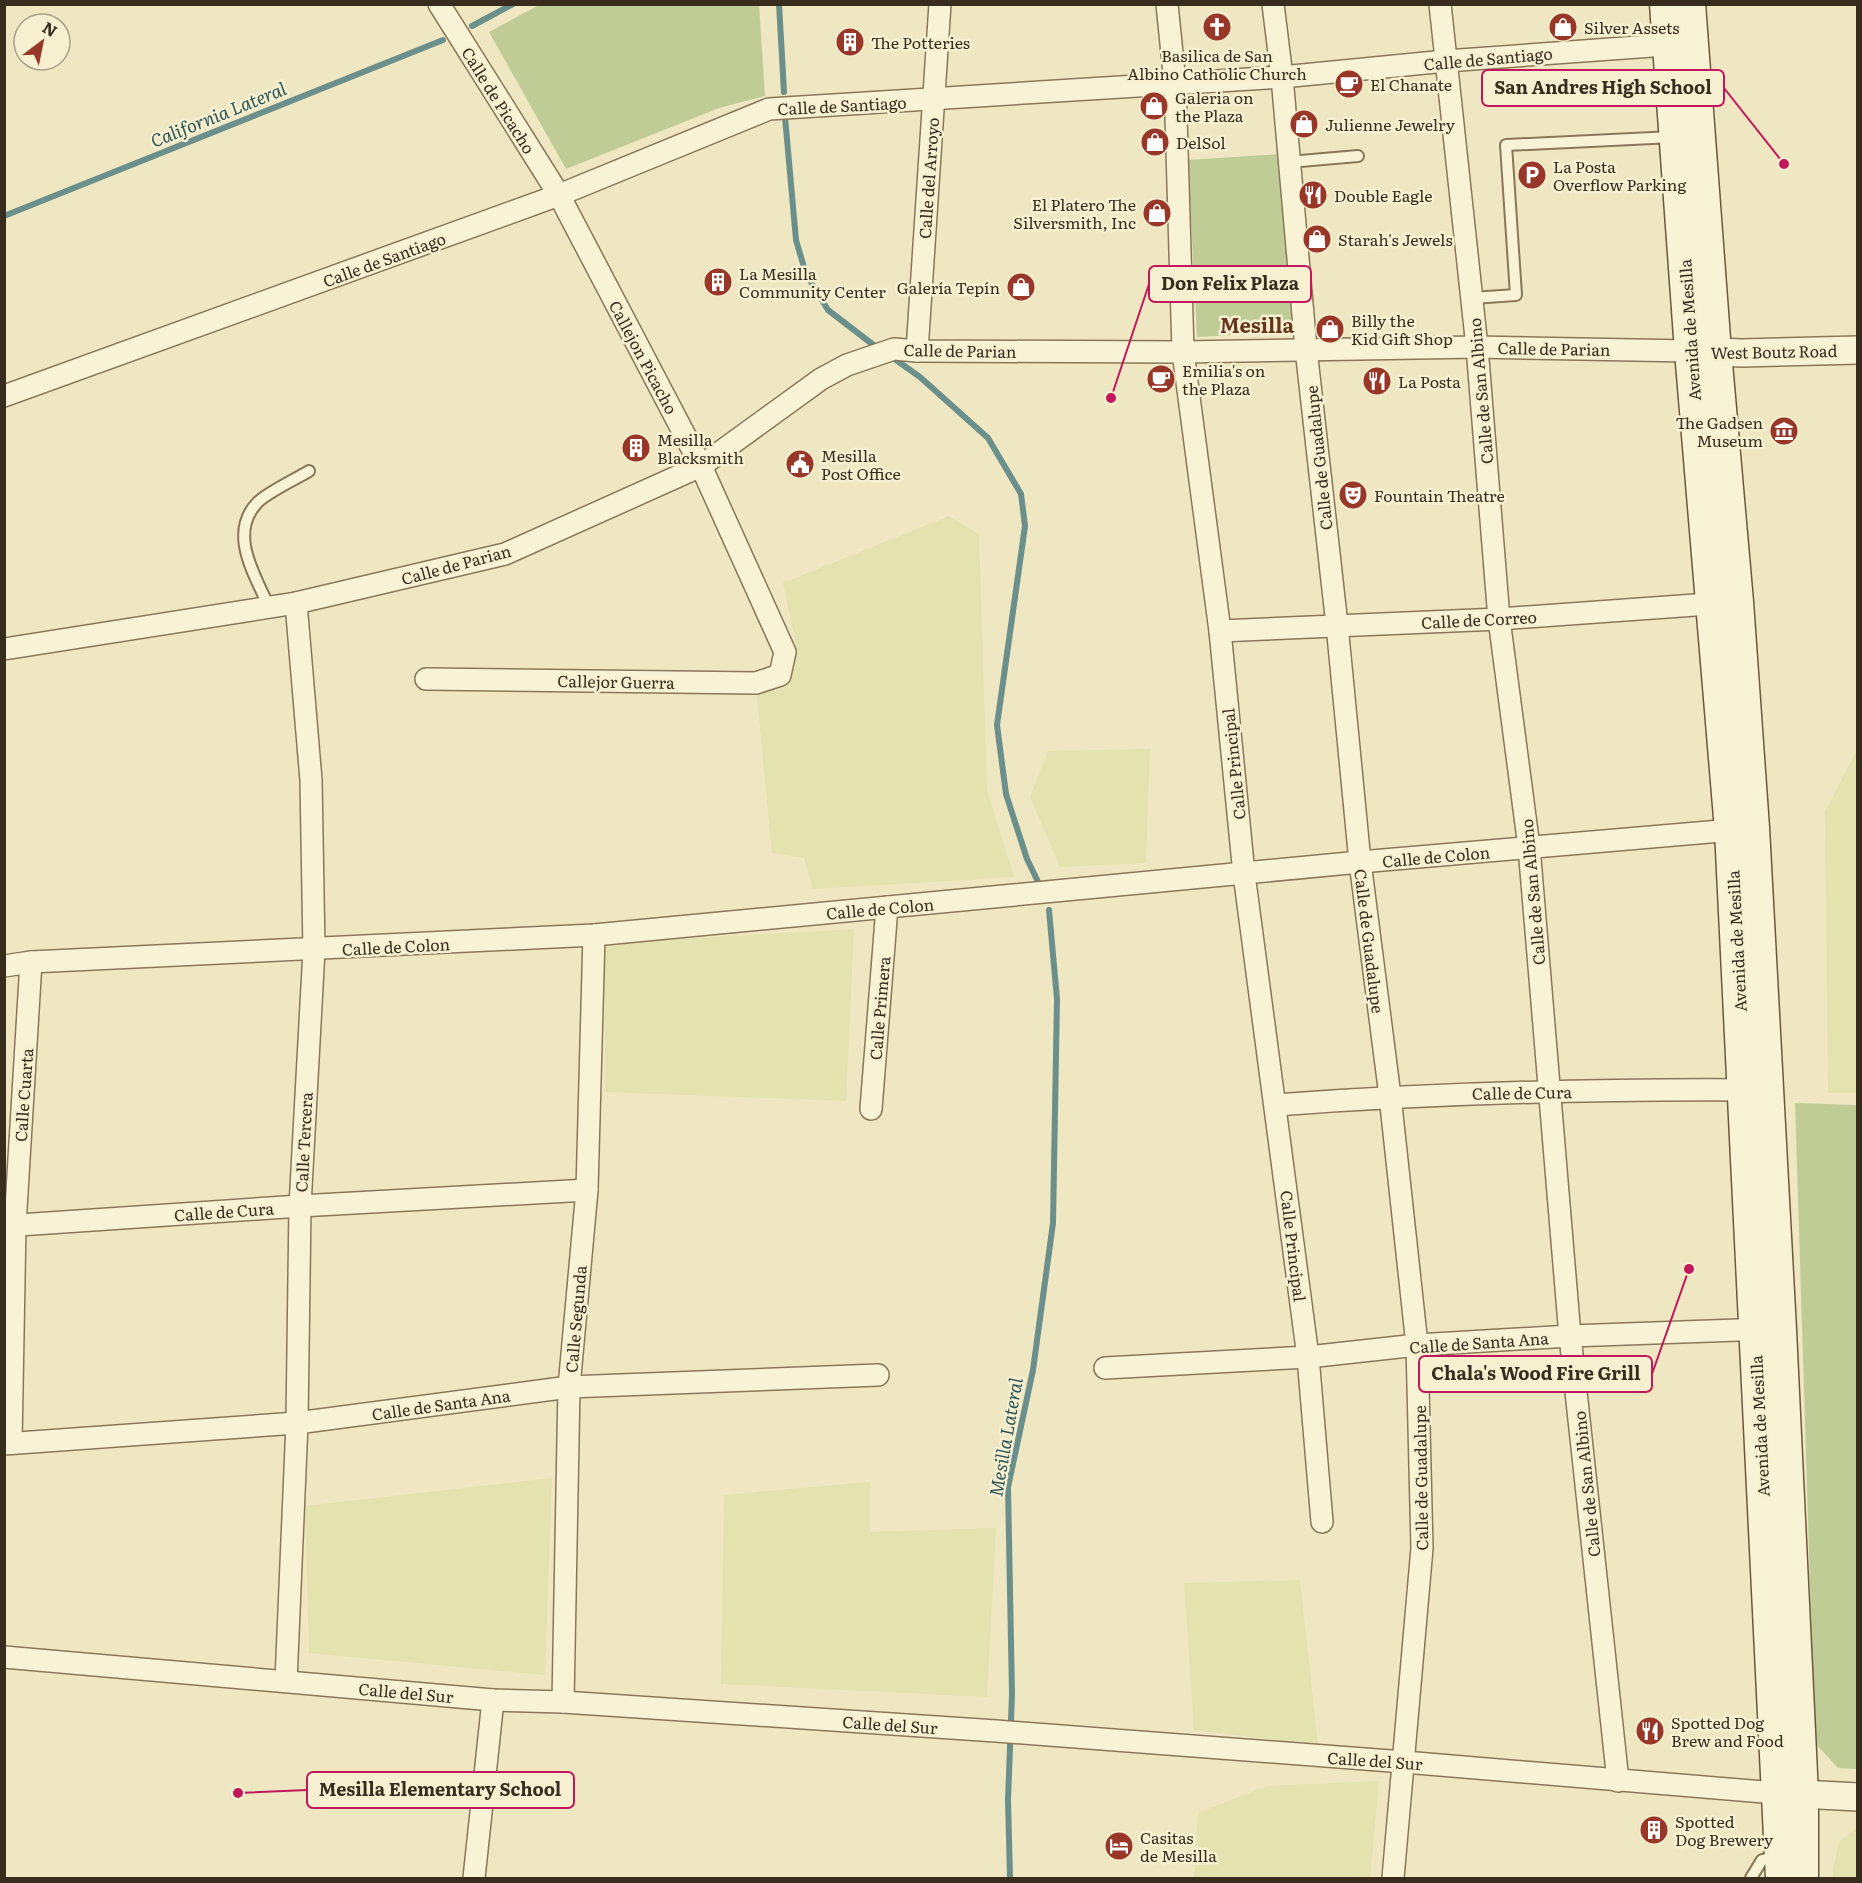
<svg xmlns="http://www.w3.org/2000/svg" width="1862" height="1883" font-family="Literata,serif">
  <rect width="100%" height="100%" fill="#eee7c2"/>
  <g fill="#e4e2af">
    <path d="M949,516l30,18 8,256 27,87 -201,12 -9,-31 -32,-5 -15,-157 32,-21 7,-31 -13,-61z"/>
    <path d="M1150,749l-4,114 -86,4 -30,-70 18,-46z"/>
    <path d="M1857,750v343h-29l-3,-281z"/>
    <path d="M854,929l-8,172 -241,-9v-149z"/>
    <path d="M552,1478l-7,197 -236,-22 -4,-147z"/>
    <path d="M870,1482v50l126,-4 -9,169 -266,-13 3,-189z"/>
    <path d="M1300,1580l18,165 -124,-15 -10,-147z"/>
    <path d="M1379,1781l-9,97h-176l4,-65 69,-27z"/>
    <path d="M1857,1828v50h-24v-9l6,-27z"/>
  </g>
  <g fill="#bfcc95">
    <path d="M539,5h220l6,91 -46,12 -153,61 -77,-137z"/>
    <path d="M1281,154l11,178 -95,5 -9,-177z"/>
    <path d="M1795,1103l62,2v664l-19,-1 -23,-25z"/>
  </g>
  <g fill="none" stroke-linecap="round" stroke-linejoin="round">
    <g stroke="#6b8f8b" stroke-width="6">
      <path d="M779,4l5,88"/>
      <path d="M472,26l41,-22"/>
      <path d="M785,117l11,123 10,34 22,36 52,40"/>
      <path d="M4,216l439,-176"/>
      <path d="M889,355l31,22 68,61 33,56 4,32 -28,199 9,69 21,65 14,29"/>
      <path d="M1010,1878l-2,-78 4,-106 -4,-207 25,-117 20,-147 4,-224 -8,-89"/>
    </g>
    <g stroke="#887859" stroke-width="14">
      <g id="service">
        <path d="M1289,162l69,-6"/>
        <path d="M1472,298l44,-3 -10,-150 167,-8"/>
        <path d="M269,607c-14,-32 -41,-73 -12,-104 9,-10 39,-24 52,-32"/>
        <path d="M1751,1878l11,-18 17,-4"/>
      </g>
    </g>
    <g stroke="#887859" stroke-width="24">
      <g id="minor">
        <path d="M1167,4l8,79 8,269 37,279 24,243 64,483 14,165"/>
        <path d="M1273,4l9,73 24,272 31,276 23,237 30,234 27,249 5,203 -29,330"/>
        <path d="M1440,4l37,343 22,272 30,228 41,489 48,445"/>
        <path d="M917,351l23,-347"/>
        <path d="M4,396l555,-201 210,-86 513,-32 164,-16 234,-17"/>
        <path d="M1220,631l279,-12 224,-16"/>
        <path d="M4,649l292,-46 209,-49 196,-88 120,-87 26,-14 47,-16 23,2 266,1 294,-5 213,4"/>
        <path d="M426,679l330,4 24,-8 5,-23 -84,-186 -142,-271 -120,-191"/>
        <path d="M4,966l27,-4 563,-27 766,-73 384,-33"/>
        <path d="M1276,1105c160,-12 319,-16 479,-15"/>
        <path d="M871,1109l16,-202"/>
        <path d="M4,1226l296,-20 287,-16"/>
        <path d="M1105,1368l203,-11 109,-12 153,-9 196,-7"/>
        <path d="M11,1443l4,-218 16,-263"/>
        <path d="M4,1444l293,-21 272,-36 309,-12"/>
        <path d="M4,1657l489,43 70,2 433,29 408,31 372,31"/>
        <path d="M286,1681l11,-258 3,-217 14,-256 -3,-170 -15,-177"/>
        <path d="M563,1702l6,-315 18,-197 7,-255"/>
        <path d="M474,1878l19,-178"/>
      </g>
    </g>
    <g stroke="#887859" stroke-width="30">
      <g id="tertiary">
        <path d="M1694,351l48,2 116,-3"/>
        <path d="M1781,1793l77,4"/>
      </g>
    </g>
    <g stroke="#6a593c" stroke-width="33">
      <g id="secondary">
        <path d="M1665,4l25,347 40,479 51,1048"/>
        <path d="M1690,4l26,348 22,250 16,226 27,502 22,465v83"/>
      </g>
    </g>
    <use href="#service" stroke="#f9f3d5" stroke-width="10"/>
    <use href="#minor" stroke="#f9f3d5" stroke-width="21"/>
    <use href="#tertiary" stroke="#f9f3d5" stroke-width="27"/>
    <use href="#secondary" stroke="#f9f3d5" stroke-width="30"/>
  </g>
  <defs>
    <g id="church-disc" transform="scale(1.5)"><circle r="9.5" fill="#983628" stroke="#f6f0d1"/><path d="M-1.2-6h2.4v3.5h3.3v2.4h-3.3V6h-2.4V-.1h-3.3v-2.4h3.3Z" fill="#fff"/></g>
    <g id="shop-disc" transform="scale(1.5)"><circle r="9.5" fill="#983628" stroke="#f6f0d1"/><path d="M-5-2.5h2.3a2.7 3.5 0 0 1 5.4 0H5L5.5 6h-11ZM-1.5-2.5h3a1.5 2.3 0 0 0-3 0Z" fill="#fff"/></g>
    <g id="building-disc" transform="scale(1.5)"><circle r="9.5" fill="#983628" stroke="#f6f0d1"/><path d="M-4-6H4V6H1V3H-1V6H-4ZM-2.5-4.3h1.7v1.8h-1.7ZM.8-4.3h1.7v1.8H.8ZM-2.5-1h1.7V.8h-1.7ZM.8-1h1.7V.8H.8Z" fill="#fff"/></g>
    <g id="cafe-disc" transform="scale(1.5)"><circle r="9.5" fill="#983628" stroke="#f6f0d1"/><path d="M-5.5-4.5H6V0H3Q3 3.5 0 3.5H-2.5Q-5.5 3.5-5.5 0ZM3-3.2v2h1.7v-2ZM-6 4.5H4V6H-6Z" fill="#fff"/></g>
    <g id="parking-disc" transform="scale(1.5)"><circle r="9.5" fill="#983628" stroke="#f6f0d1"/><path d="M-3.5-5.5H1a3.5 3.5 0 0 1 0 7H-1V5.5H-3.5ZM-1-3.4V-.6H.8a1.4 1.4 0 0 0 0-2.8Z" fill="#fff"/></g>
    <g id="restaurant-disc" transform="scale(1.5)"><circle r="9.5" fill="#983628" stroke="#f6f0d1"/><path d="M-5-6h1v4h1v-4h1v4h1v-4h1v5L-1.5 .5V6h-2V.5L-5-1ZM5-6V6H3V1.5H1.5Q1.5-4 5-6Z" fill="#fff"/></g>
    <g id="museum-disc" transform="scale(1.5)"><circle r="9.5" fill="#983628" stroke="#f6f0d1"/><path d="M0-6L6-3V-2H-6V-3ZM-5-1h2V3h-2ZM-1-1h2V3h-2ZM3-1h2V3H3ZM-6 4H6V6H-6Z" fill="#fff"/></g>
    <g id="civic-disc" transform="scale(1.5)"><circle r="9.5" fill="#983628" stroke="#f6f0d1"/><path d="M-.6-6.5H3V-4.5H.6V-3L4-1V1h2V6H-6V1h2V-1L-.6-3ZM-1.2 2.5V6h2.4V2.5Z" fill="#fff"/></g>
    <g id="theatre-disc" transform="scale(1.5)"><circle r="9.5" fill="#983628" stroke="#f6f0d1"/><path d="M-5-5.5Q0-4 5-5.5V0Q5 5 0 6Q-5 5-5 0ZM-3.3-2.5H-1v1.5H-3.3ZM1-2.5H3.3v1.5H1ZM-2.8 1Q0 5.5 2.8 1Z" fill="#fff"/></g>
    <g id="hotel-disc" transform="scale(1.5)"><circle r="9.5" fill="#983628" stroke="#f6f0d1"/><path d="M-6-4.5h1.5V1H6V5H4.5V3h-9V5H-6ZM-4 0a1.8 1.8 0 1 1 3.6 0ZM.5 0V-2.5h3Q6-2.5 6 0Z" fill="#fff"/></g>
  </defs>
  <g fill-rule="evenodd">
    <use href="#church-disc" x="1217" y="27"/>
    <use href="#shop-disc" x="1563" y="27"/>
    <use href="#building-disc" x="850" y="42"/>
    <use href="#cafe-disc" x="1349" y="84"/>
    <use href="#shop-disc" x="1154" y="106"/>
    <use href="#shop-disc" x="1304" y="124"/>
    <use href="#shop-disc" x="1155" y="142"/>
    <use href="#parking-disc" x="1532" y="175"/>
    <use href="#restaurant-disc" x="1313" y="195"/>
    <use href="#shop-disc" x="1157" y="213"/>
    <use href="#shop-disc" x="1317" y="239"/>
    <use href="#building-disc" x="718" y="282"/>
    <use href="#shop-disc" x="1021" y="287"/>
    <use href="#shop-disc" x="1330" y="329"/>
    <use href="#cafe-disc" x="1161" y="379"/>
    <use href="#restaurant-disc" x="1377" y="381"/>
    <use href="#museum-disc" x="1784" y="431"/>
    <use href="#building-disc" x="636" y="448"/>
    <use href="#civic-disc" x="800" y="464"/>
    <use href="#theatre-disc" x="1353" y="495"/>
    <use href="#restaurant-disc" x="1650" y="1731"/>
    <use href="#building-disc" x="1654" y="1830"/>
    <use href="#hotel-disc" x="1119" y="1846"/>
  </g>
  <g text-anchor="middle" dominant-baseline="central" stroke-width="5" stroke-linejoin="round" paint-order="stroke">
    <g font-size="16" fill="#382d1d" stroke="#f6f0d1" text-anchor="start">
      <text x="1584" y="27">Silver Assets</text>
      <text x="871" y="42">The Potteries</text>
      <text x="1217" y="55" text-anchor="middle">Basilica de San<tspan x="1217" dy="18">Albino Catholic Church</tspan></text>
      <text x="1370" y="84">El Chanate</text>
      <text x="1175" y="97">Galeria on<tspan x="1175" dy="18">the Plaza</tspan></text>
      <text x="1325" y="124">Julienne Jewelry</text>
      <text x="1176" y="142">DelSol</text>
      <text x="1553" y="166">La Posta<tspan x="1553" dy="18">Overflow Parking</tspan></text>
      <text x="1334" y="195">Double Eagle</text>
      <text x="1136" y="204" text-anchor="end">El Platero The<tspan x="1136" dy="18">Silversmith, Inc</tspan></text>
      <text x="1338" y="239">Starah's Jewels</text>
      <text x="739" y="273">La Mesilla<tspan x="739" dy="18">Community Center</tspan></text>
      <text x="1000" y="287" text-anchor="end">Galería Tepín</text>
      <text x="1351" y="320">Billy the<tspan x="1351" dy="18">Kid Gift Shop</tspan></text>
      <text x="1182" y="370">Emilia's on<tspan x="1182" dy="18">the Plaza</tspan></text>
      <text x="1398" y="381">La Posta</text>
      <text x="1763" y="422" text-anchor="end">The Gadsen<tspan x="1763" dy="18">Museum</tspan></text>
      <text x="657" y="439">Mesilla<tspan x="657" dy="18">Blacksmith</tspan></text>
      <text x="821" y="455">Mesilla<tspan x="821" dy="18">Post Office</tspan></text>
      <text x="1374" y="495">Fountain Theatre</text>
      <text x="1671" y="1722">Spotted Dog<tspan x="1671" dy="18">Brew and Food</tspan></text>
      <text x="1675" y="1821">Spotted<tspan x="1675" dy="18">Dog Brewery</tspan></text>
      <text x="1140" y="1837">Casitas<tspan x="1140" dy="18">de Mesilla</tspan></text>
    </g>
    <g font-size="16" fill="#382d1d" stroke="#f6f0d1">
      <text transform="translate(1488 58) rotate(-5)">Calle de Santiago</text>
      <text transform="translate(499 100) rotate(58)">Calle de Picacho</text>
      <text transform="translate(842 105) rotate(-3)">Calle de Santiago</text>
      <text transform="translate(928 178) rotate(-86)">Calle del Arroyo</text>
      <text transform="translate(384 259) rotate(-20)">Calle de Santiago</text>
      <text transform="translate(1689 330) rotate(-94)">Avenida de Mesilla</text>
      <text transform="translate(1554 348) rotate(1)">Calle de Parian</text>
      <text transform="translate(960 350) rotate(1)">Calle de Parian</text>
      <text transform="translate(1774 351) rotate(-1)">West Boutz Road</text>
      <text transform="translate(644 357) rotate(62)">Callejon Picacho</text>
      <text transform="translate(1480 391) rotate(-95)">Calle de San Albino</text>
      <text transform="translate(1318 458) rotate(-96)">Calle de Guadalupe</text>
      <text transform="translate(456 564) rotate(-15)">Calle de Parian</text>
      <text transform="translate(1479 619) rotate(-3)">Calle de Correo</text>
      <text transform="translate(616 681) rotate(1)">Callejor Guerra</text>
      <text transform="translate(1233 764) rotate(-96)">Calle Principal</text>
      <text transform="translate(1436 856) rotate(-5)">Calle de Colon</text>
      <text transform="translate(1532 892) rotate(-95)">Calle de San Albino</text>
      <text transform="translate(880 908) rotate(-5)">Calle de Colon</text>
      <text transform="translate(1370 941) rotate(83)">Calle de Guadalupe</text>
      <text transform="translate(1736 941) rotate(-93)">Avenida de Mesilla</text>
      <text transform="translate(396 946) rotate(-3)">Calle de Colon</text>
      <text transform="translate(879 1008) rotate(-85)">Calle Primera</text>
      <text transform="translate(1522 1092) rotate(-1)">Calle de Cura</text>
      <text transform="translate(23 1095) rotate(-86)">Calle Cuarta</text>
      <text transform="translate(303 1142) rotate(-87)">Calle Tercera</text>
      <text transform="translate(224 1211) rotate(-4)">Calle de Cura</text>
      <text transform="translate(1294 1246) rotate(83)">Calle Principal</text>
      <text transform="translate(575 1319) rotate(-85)">Calle Segunda</text>
      <text transform="translate(1479 1342) rotate(-4)">Calle de Santa Ana</text>
      <text transform="translate(441 1404) rotate(-8)">Calle de Santa Ana</text>
      <text transform="translate(1759 1426) rotate(-93)">Avenida de Mesilla</text>
      <text transform="translate(1420 1478) rotate(-91)">Calle de Guadalupe</text>
      <text transform="translate(1586 1484) rotate(-96)">Calle de San Albino</text>
      <text transform="translate(406 1692) rotate(5)">Calle del Sur</text>
      <text transform="translate(890 1724) rotate(4)">Calle del Sur</text>
      <text transform="translate(1375 1760) rotate(4)">Calle del Sur</text>
    </g>
    <g font-size="18" font-style="italic" fill="#2c5558" stroke="#f6f0d1">
      <text transform="translate(218 114) rotate(-22)">California Lateral</text>
      <text transform="translate(1005 1437) rotate(-80)">Mesilla Lateral</text>
    </g>
    <g font-size="20" font-weight="bold" fill="#65351c" stroke="#f6f0d1">
      <text x="1257" y="324">Mesilla</text>
    </g>
  </g>
  <path fill="none" stroke="#c2185b" stroke-width="2" d="M1784 164L1724 88M1111 398L1149 284M1689 1269L1652 1374M238 1793L307 1790"/>
  <g fill="#c2185b" stroke="#f6f0d1" stroke-width="2">
    <circle cx="1784" cy="164" r="6"/>
    <circle cx="1111" cy="398" r="6"/>
    <circle cx="1689" cy="1269" r="6"/>
    <circle cx="238" cy="1793" r="6"/>
  </g>
  <g fill="#f6f0d1" stroke="#c2185b" stroke-width="2">
    <rect x="1482" y="70" width="242" height="36" rx="6"/>
    <rect x="1149" y="266" width="162" height="36" rx="6"/>
    <rect x="1419" y="1356" width="233" height="36" rx="6"/>
    <rect x="307" y="1772" width="267" height="36" rx="6"/>
  </g>
  <g font-size="18" text-anchor="middle" font-weight="bold" fill="#382d1d">
    <text x="1603" y="94">San Andres High School</text>
    <text x="1230" y="290">Don Felix Plaza</text>
    <text x="1536" y="1380">Chala's Wood Fire Grill</text>
    <text x="440" y="1796">Mesilla Elementary School</text>
  </g>
  <rect width="1862" height="1883" fill="none" stroke="#382d1d" stroke-width="12"/>
  <g transform="translate(42 42) rotate(32)"><circle r="28" fill="#f6f0d1" stroke="#aaa289" stroke-width="1.5"/>
  <path d="M0-4.5L10 22L0 15L-10 22Z" fill="#983628"/>
  <text y="-9" font-size="16" font-weight="bold" text-anchor="middle" fill="#382d1d">N</text>
  </g>
</svg>
